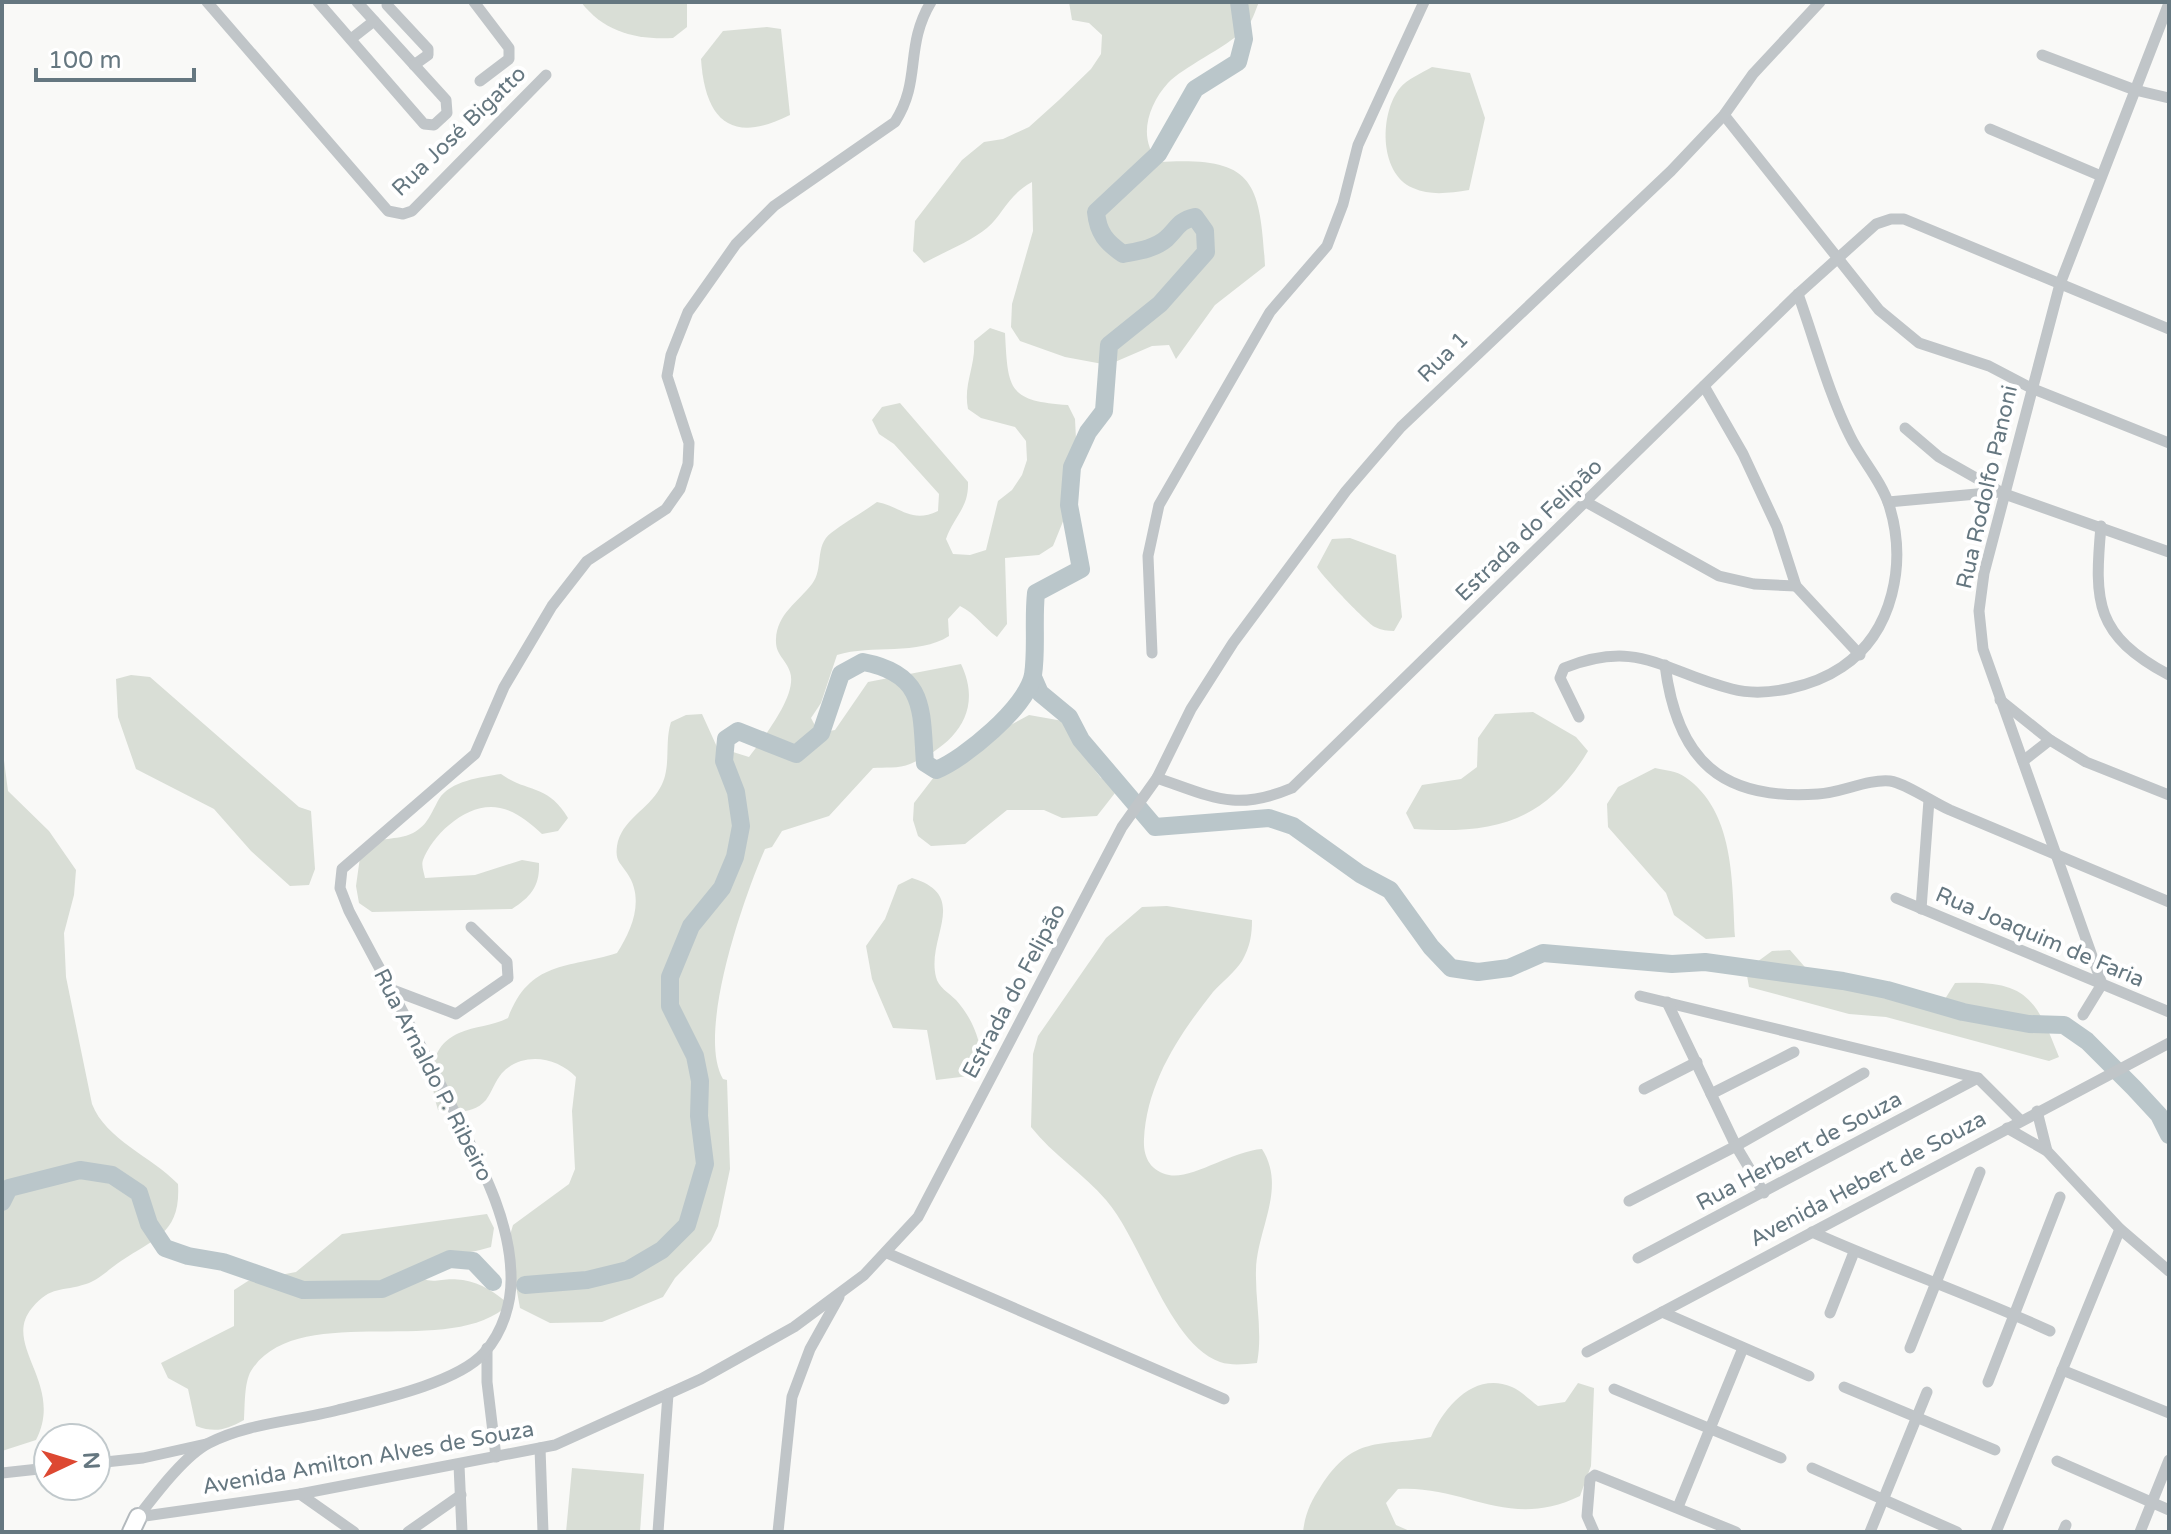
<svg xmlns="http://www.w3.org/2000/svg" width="2171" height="1534" font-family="'Varela Round',sans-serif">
  <rect width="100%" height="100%" fill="#f9f9f7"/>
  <g fill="#d9ded6">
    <path d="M581,2h106v25l-14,11c-37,2 -69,-6 -92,-36z"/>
    <path d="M1069,2h190c-4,9 -7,21 -14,27 -21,20 -62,38 -77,54 -20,22 -31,56 -9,79 93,-5 101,16 106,104l-50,39 -39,54 -7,-14 -17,1 -44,19 -43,-8 -45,-16 -9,-14 1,-23 21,-73 -1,-49c-25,14 -28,31 -45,46 -17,14 -43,24 -63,35l-11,-12 2,-30 47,-61 22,-18 19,-3 26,-12 30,-27 32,-31 10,-15 1,-19 -13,-12 -17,-3z"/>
    <path d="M767,27l14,2 9,86c-59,30 -85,5 -89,-56l22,-28z"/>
    <path d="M1432,67l38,6 15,45 -16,72c-20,3 -38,6 -56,-2 -35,-15 -33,-76 -13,-100 7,-9 22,-15 32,-21z"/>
    <path d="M990,328l15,5c3,57 3,68 63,72l7,14 3,61 -5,17 -20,49 -14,9 -34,3 2,66 -10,13c-14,-10 -21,-23 -37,-31l-12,13 1,17c-31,20 -77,8 -112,19l-16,48 -10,15 8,15 16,-3 33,-48 93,-18c23,48 -7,82 -51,100 -11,5 -26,3 -37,4l-44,48 -47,15 -10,16 -7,2c-21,48 -69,184 -42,230l4,1 3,89 -12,57 -7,15 -36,37 -12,19 -61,25 -52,1 -30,-15 -12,-66 5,-17 56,-41 6,-15 -3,-58 4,-34c-19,-20 -53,-26 -74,-4 -7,8 -10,19 -16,27 -12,14 -32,13 -48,10 -9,-29 -11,-63 21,-77 16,-7 33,-7 49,-15 22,-58 59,-49 109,-65 15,-23 28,-54 10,-80 -7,-11 -12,-12 -10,-27 4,-26 31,-36 43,-58 12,-20 4,-45 11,-66l15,-7 16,-1 15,33 32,10c14,-19 49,-62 41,-85 -4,-13 -15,-17 -14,-33 1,-25 22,-37 36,-55 12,-15 2,-38 19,-51 14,-11 31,-20 46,-31 25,5 34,22 61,9l1,-17 -45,-50 -15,-10 -7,-14 10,-13 18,-4 68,79c1,26 -14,34 -22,57l7,15 17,1 16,-5 12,-49 14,-11 10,-15 5,-15 -1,-19 -11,-14 -34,-9 -13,-9c-5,-25 8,-43 6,-68z"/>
    <path d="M1350,538l46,17 6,62 -8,14c-6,0 -13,-1 -19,-4 -7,-3 -54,-52 -58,-60l15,-28z"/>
    <path d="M131,675l19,2 149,130 12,4 4,58 -6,16 -19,1 -39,-35 -37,-42 -78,-40 -18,-52 -2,-38z"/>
    <path d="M1533,712l43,25 12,14c-43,72 -95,83 -174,78l-8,-16 16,-28 39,-6 16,-12 1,-29 17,-24z"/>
    <path d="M1029,715l34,6 15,10 12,33 11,14 21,6 -25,32 -35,2 -18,-8h-37l-42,34 -34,2 -13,-10 -5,-16 1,-17 20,-26 56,-41z"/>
    <path d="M2,745l6,46 41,40 27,39 -2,25 -10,38 2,44 26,127c14,36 59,52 86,80 3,49 -23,54 -57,77 -11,7 -22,19 -35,23 -24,8 -35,1 -54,24 -31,37 33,76 4,132l-34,11z"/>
    <path d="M1655,768c9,2 22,3 30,9 50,34 47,106 50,160l-29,2 -32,-24 -8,-22 -58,-66 -1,-23 11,-17z"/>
    <path d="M501,774c26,19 47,10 67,44l-10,13 -16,3c-12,-11 -26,-23 -42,-26 -32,-7 -67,26 -77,52 -2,5 1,13 2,18l50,-3 47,-15 17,3c1,23 -8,34 -27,46l-140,3 -13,-9 -3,-17 5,-36c22,-16 33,-8 52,-17 15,-8 18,-20 26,-34 11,-18 42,-22 62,-25z"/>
    <path d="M912,878c59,18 14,59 24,99 2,10 13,16 20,23 18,20 24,41 28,67l-15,9 -33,4 -9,-50 -34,-2 -21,-49 -6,-33 19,-27 13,-34z"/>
    <path d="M1167,906l85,14c0,15 -2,27 -10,41 -7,11 -20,21 -29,31 -35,44 -66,91 -69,147 -1,18 6,32 25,36 22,5 63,-24 93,-26 25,39 -5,80 -6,121 -1,31 7,62 1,93 -12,1 -25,3 -37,-1 -52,-19 -77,-119 -114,-162 -23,-27 -53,-45 -75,-73l2,-73 5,-18 68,-98 36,-31z"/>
    <path d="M1790,950l21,24 48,10 31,16 55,-1 10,-16c71,-3 80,13 104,74l-10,4 -163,-44 -37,-3 -100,-27 -3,-17 26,-19z"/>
    <path d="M487,1214l7,14 -3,19c-29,9 -60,8 -84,23 27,19 29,6 56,10 19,3 32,13 46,24 -58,57 -212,-6 -258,67 -7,12 -6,35 -7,49 -18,10 -29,13 -48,6l-8,-37 -20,-11 -7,-15 73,-37v-36l14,-9 48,-9 46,-38z"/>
    <path d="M1578,1383l16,5 -3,78 -11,30c-72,35 -114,-11 -182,-7l-12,14 10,22 16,7h-109c2,-18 8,-31 18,-46 33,-51 57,-39 110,-49 13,-30 43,-66 81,-50 9,4 18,13 26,19l27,-4z"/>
    <path d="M572,1468l72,6 -4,58h-74z"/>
  </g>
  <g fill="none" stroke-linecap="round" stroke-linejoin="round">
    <g stroke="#bac6ca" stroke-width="18">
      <path d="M1033,677l7,16 29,24 12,23 74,87 114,-9 24,8 67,48 30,16 41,57 20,21 27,4 31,-4 34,-15 129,11 33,-2 138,19 44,9 76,22 66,12 35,1 23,16 47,47 25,27 10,20"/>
      <path d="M2,1202l7,-14 71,-18 32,5 27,18 10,31 16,24 23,8 35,6 80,28 79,-1 68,-30 23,2 20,21"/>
      <path d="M525,1285l62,-5 41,-10 34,-20 25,-25 18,-61 -6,-48 1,-35 -5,-25 -25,-50v-29l21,-51 31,-38 13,-31 6,-31 -5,-34 -12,-31 2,-22 12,-8 58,23 25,-21 20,-59 22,-12c64,12 58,50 62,101l11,7c28,-11 91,-63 97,-95 4,-26 0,-55 3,-82l45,-24 -12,-64 3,-38 16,-35 16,-21 5,-66 51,-41 46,-52 -1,-21 -10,-14c-17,4 -17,11 -29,22 -12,10 -28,12 -43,15 -17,-12 -25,-21 -27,-42l62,-58 37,-65 43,-27 6,-23 -5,-37"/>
    </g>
    <g stroke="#b3b9bd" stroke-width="20">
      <path id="secondary" d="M131,1532l7,-15"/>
    </g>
    <g stroke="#c0c5c8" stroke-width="11">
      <path d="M207,2l181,209 15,3 9,-3 134,-136"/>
      <path d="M318,2l106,122 10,1 13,-12 -1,-13 -89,-98"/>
      <path d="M474,2l35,46v11l-29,22"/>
      <path d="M387,5l41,44v6l-14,10"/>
      <path d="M351,39l23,-18"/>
      <path d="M2042,55l93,35 34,8"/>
      <path d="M1724,115l155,195 40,33 70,23 42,22 138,55"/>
      <path d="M1990,129l111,47"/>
      <path d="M1704,386l39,68 34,73 19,59 64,69"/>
      <path d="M1905,428l34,29 60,34"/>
      <path d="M1586,502l133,74 35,8 42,2"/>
      <path d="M1888,502l111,-10 170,60"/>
      <path d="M2101,526c-7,77 -6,109 68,149"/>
      <path d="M1152,653l-4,-97 11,-51 111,-193 57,-66 16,-42 15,-59 66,-143"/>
      <path d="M1665,665c12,95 56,136 153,129 23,-1 49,-15 72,-13 15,2 44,22 60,29 73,31 146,62 219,92"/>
      <path d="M2000,700l50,40 36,22 83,33"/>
      <path d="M1579,717l-19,-39 4,-10c76,-30 99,4 168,21 34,9 82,-3 110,-22 52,-35 65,-105 47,-162 -8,-25 -28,-46 -39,-69 -22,-44 -35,-95 -52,-142"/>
      <path d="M2023,761l27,-21"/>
      <path d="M1157,778c56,19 78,34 135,10l506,-494 78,-70 15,-5h13l265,110"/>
      <path d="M1896,898l273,114"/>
      <path d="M1921,909l8,-109"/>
      <path d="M390,989l66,25 52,-36 -1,-16 -36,-35"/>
      <path d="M1640,996l338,82 42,42"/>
      <path d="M1667,1002l69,144 28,47"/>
      <path d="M2083,1015l19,-31 -119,-335 -4,-38 5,-38 76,-289 109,-281"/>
      <path d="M1644,1089l53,-27"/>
      <path d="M1711,1094l83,-42"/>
      <path d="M2037,1111l10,40"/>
      <path d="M2007,1128l40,23 73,78 49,42"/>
      <path d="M1629,1201l107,-55 128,-73"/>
      <path d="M1812,1232c78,35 160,63 238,99"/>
      <path d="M887,1253l337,146"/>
      <path d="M1638,1258l340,-180"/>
      <path d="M1662,1312l147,64"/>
      <path d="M1830,1313l24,-61"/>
      <path d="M487,1348v34l9,75"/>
      <path d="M1910,1348l70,-176"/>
      <path d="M1587,1352l582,-309"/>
      <path d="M2062,1370l107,43"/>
      <path d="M1988,1382l72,-185"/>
      <path d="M1844,1387l151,63"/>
      <path d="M1614,1389l167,69"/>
      <path d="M540,1448l3,84"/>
      <path d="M2057,1461l112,49"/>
      <path d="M96,1463l47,-5 63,-14"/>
      <path d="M459,1465l3,67"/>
      <path d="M1812,1468l145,64"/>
      <path d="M2,1473l46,-5"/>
      <path d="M300,1494l54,38"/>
      <path d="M1678,1507l65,-159"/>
      <path d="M138,1517l162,-23 255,-49 146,-66 93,-52 70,-52 54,-58 204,-390 35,-49 34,-69 42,-66 113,-152 55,-64 270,-256 53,-56 29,-41 67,-72"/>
      <path d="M138,1517c17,-22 47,-62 71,-74 39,-20 87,-22 129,-33 40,-10 119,-27 146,-57 19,-21 28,-51 27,-78 -1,-56 -31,-111 -55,-160 -34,-69 -71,-136 -107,-204l-9,-23 2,-19 133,-115 29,-67 48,-81 35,-45 79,-52 14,-20 8,-25 1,-21 -22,-67 4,-21 17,-43 48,-68 38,-38 121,-84c27,-42 9,-75 36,-120"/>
      <path d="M408,1532l53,-37"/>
      <path d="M658,1532l10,-138"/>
      <path d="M778,1532l14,-135 18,-48 29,-52"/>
      <path d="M1594,1532l-7,-16 3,-37 5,-4 141,57"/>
      <path d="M1870,1532l57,-140"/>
      <path d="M1996,1532l124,-303"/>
      <path d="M2063,1532l3,-7"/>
      <path d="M2140,1532l29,-72"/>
    </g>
    <use href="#secondary" stroke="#fff" stroke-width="16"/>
  </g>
  <g text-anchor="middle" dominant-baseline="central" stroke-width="8" stroke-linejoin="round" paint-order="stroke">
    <g font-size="22" fill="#657780" stroke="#fff">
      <text transform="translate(459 131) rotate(-44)">Rua José Bigatto</text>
      <text transform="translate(1443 357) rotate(-45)">Rua 1</text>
      <text transform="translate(1987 487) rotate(-77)">Rua Rodolfo Panoni</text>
      <text transform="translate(1529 530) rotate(-44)">Estrada do Felipão</text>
      <text transform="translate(2040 937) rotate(23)">Rua Joaquim de Faria</text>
      <text transform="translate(1014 991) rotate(-62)">Estrada do Felipão</text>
      <text transform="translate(433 1075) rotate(63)">Rua Arnaldo P. Ribeiro</text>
      <text transform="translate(1799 1151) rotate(-28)">Rua Herbert de Souza</text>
      <text transform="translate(1868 1179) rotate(-28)">Avenida Hebert de Souza</text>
      <text transform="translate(368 1458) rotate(-10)">Avenida Amilton Alves de Souza</text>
    </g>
  </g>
  <rect width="2171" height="1534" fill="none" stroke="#657780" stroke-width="8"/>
  <g transform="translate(72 1462) rotate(86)"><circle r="38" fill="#ffffff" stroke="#c1c9cc" stroke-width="2"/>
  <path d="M0-6L14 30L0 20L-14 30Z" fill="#dd4832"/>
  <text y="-12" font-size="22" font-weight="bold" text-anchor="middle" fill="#657780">N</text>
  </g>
  <path d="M36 68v12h158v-12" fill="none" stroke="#657780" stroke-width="4"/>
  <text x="48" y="68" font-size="24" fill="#657780" stroke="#ffffff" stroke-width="6" paint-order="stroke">100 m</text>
</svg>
